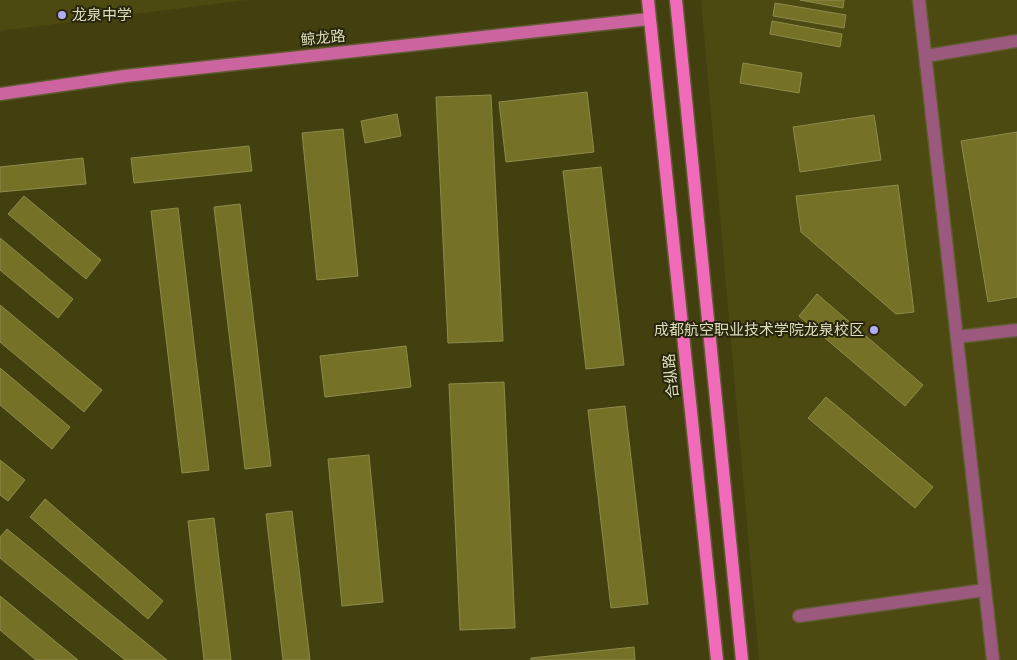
<svg xmlns="http://www.w3.org/2000/svg" width="1017" height="660" font-family="'DM Sans','Noto Sans SC',sans-serif">
  <rect width="100%" height="100%" fill="#434010"/>
  <g fill="#4c4911">
    <path d="M0,0h247l-247,31z"/>
    <path d="M701,0h316v660h-258z"/>
  </g>
  <g fill="#757127" stroke="#8e8b4d">
    <path d="M800,0h44l-1,8z"/>
    <path d="M775,3l71,12 -2,13 -71,-12z"/>
    <path d="M772,21l70,13 -2,13 -70,-13z"/>
    <path d="M743,63l59,10 -3,20 -59,-10z"/>
    <path d="M587,92l7,60 -88,10 -7,-60z"/>
    <path d="M491,95l12,246 -55,2 -12,-246z"/>
    <path d="M397,114l4,22 -36,7 -4,-22z"/>
    <path d="M874,115l7,45 -81,12 -7,-45z"/>
    <path d="M343,129l15,147 -41,4 -15,-147z"/>
    <path d="M1017,132v165l-29,5 -27,-161z"/>
    <path d="M249,146l3,25 -118,12 -3,-25z"/>
    <path d="M83,158l3,26 -86,8v-25z"/>
    <path d="M601,167l23,198 -38,4 -23,-198z"/>
    <path d="M898,185l16,127 -18,2 -95,-82 -5,-36z"/>
    <path d="M24,196l77,64 -15,19 -78,-65z"/>
    <path d="M240,204l31,262 -26,3 -31,-262z"/>
    <path d="M178,208l31,262 -27,3 -31,-262z"/>
    <path d="M0,238l73,61 -15,19 -58,-48z"/>
    <path d="M817,294l106,91 -18,21 -106,-90z"/>
    <path d="M0,305l102,85 -18,22 -84,-70z"/>
    <path d="M406,346l5,41 -86,10 -5,-41z"/>
    <path d="M0,368l70,59 -18,22 -52,-44z"/>
    <path d="M504,382l11,246 -55,2 -11,-246z"/>
    <path d="M826,397l107,90 -18,21 -107,-90z"/>
    <path d="M625,406l23,198 -37,4 -23,-198z"/>
    <path d="M369,455l14,147 -41,4 -14,-147z"/>
    <path d="M0,460l25,20 -17,21 -8,-6z"/>
    <path d="M45,499l118,102 -15,18 -118,-102z"/>
    <path d="M292,511l18,149h-27l-17,-146z"/>
    <path d="M214,518l17,142h-27l-16,-139z"/>
    <path d="M7,529l160,131h-42l-125,-102v-21z"/>
    <path d="M0,596l78,64h-42l-36,-30z"/>
    <path d="M634,647l1,13h-104v-2z"/>
  </g>
  <g fill="none" stroke-linecap="round" stroke-linejoin="round">
    <g stroke="#5f5c2f" stroke-width="15">
      <g id="street">
        <path d="M919,0l74,660"/>
        <path d="M926,56l91,-15"/>
        <path d="M957,337l60,-7"/>
        <path d="M799,616l186,-26"/>
      </g>
    </g>
    <g stroke="#5f5c2f" stroke-width="15">
      <path id="secondary" d="M0,94l125,-18 524,-57"/>
    </g>
    <g stroke="#5f5c2f" stroke-width="15">
      <g id="primary">
        <path d="M648,0l69,660"/>
        <path d="M676,0l66,660"/>
      </g>
    </g>
    <use href="#street" stroke="#9b597d" stroke-width="12"/>
    <use href="#secondary" stroke="#cc64a0" stroke-width="12"/>
    <use href="#primary" stroke="#f26bba" stroke-width="12"/>
  </g>
  <g fill="#b2adf9" stroke="#28260c" stroke-width="2">
    <circle cx="62" cy="15" r="5"/>
    <circle cx="874" cy="330" r="5"/>
  </g>
  <g text-anchor="middle" dominant-baseline="central" stroke-width="4" stroke-linejoin="round" paint-order="stroke">
    <g font-size="15" fill="#dedebe" stroke="#28260c" text-anchor="start">
      <text x="72" y="15">龙泉中学</text>
      <text x="864" y="330" text-anchor="end">成都航空职业技术学院龙泉校区</text>
    </g>
    <g font-size="15" fill="#dedebe" stroke="#28260c">
      <text transform="translate(323 38) rotate(-6)">鲸龙路</text>
      <text transform="translate(671 376) rotate(-96)">合纵路</text>
    </g>
  </g>
</svg>
